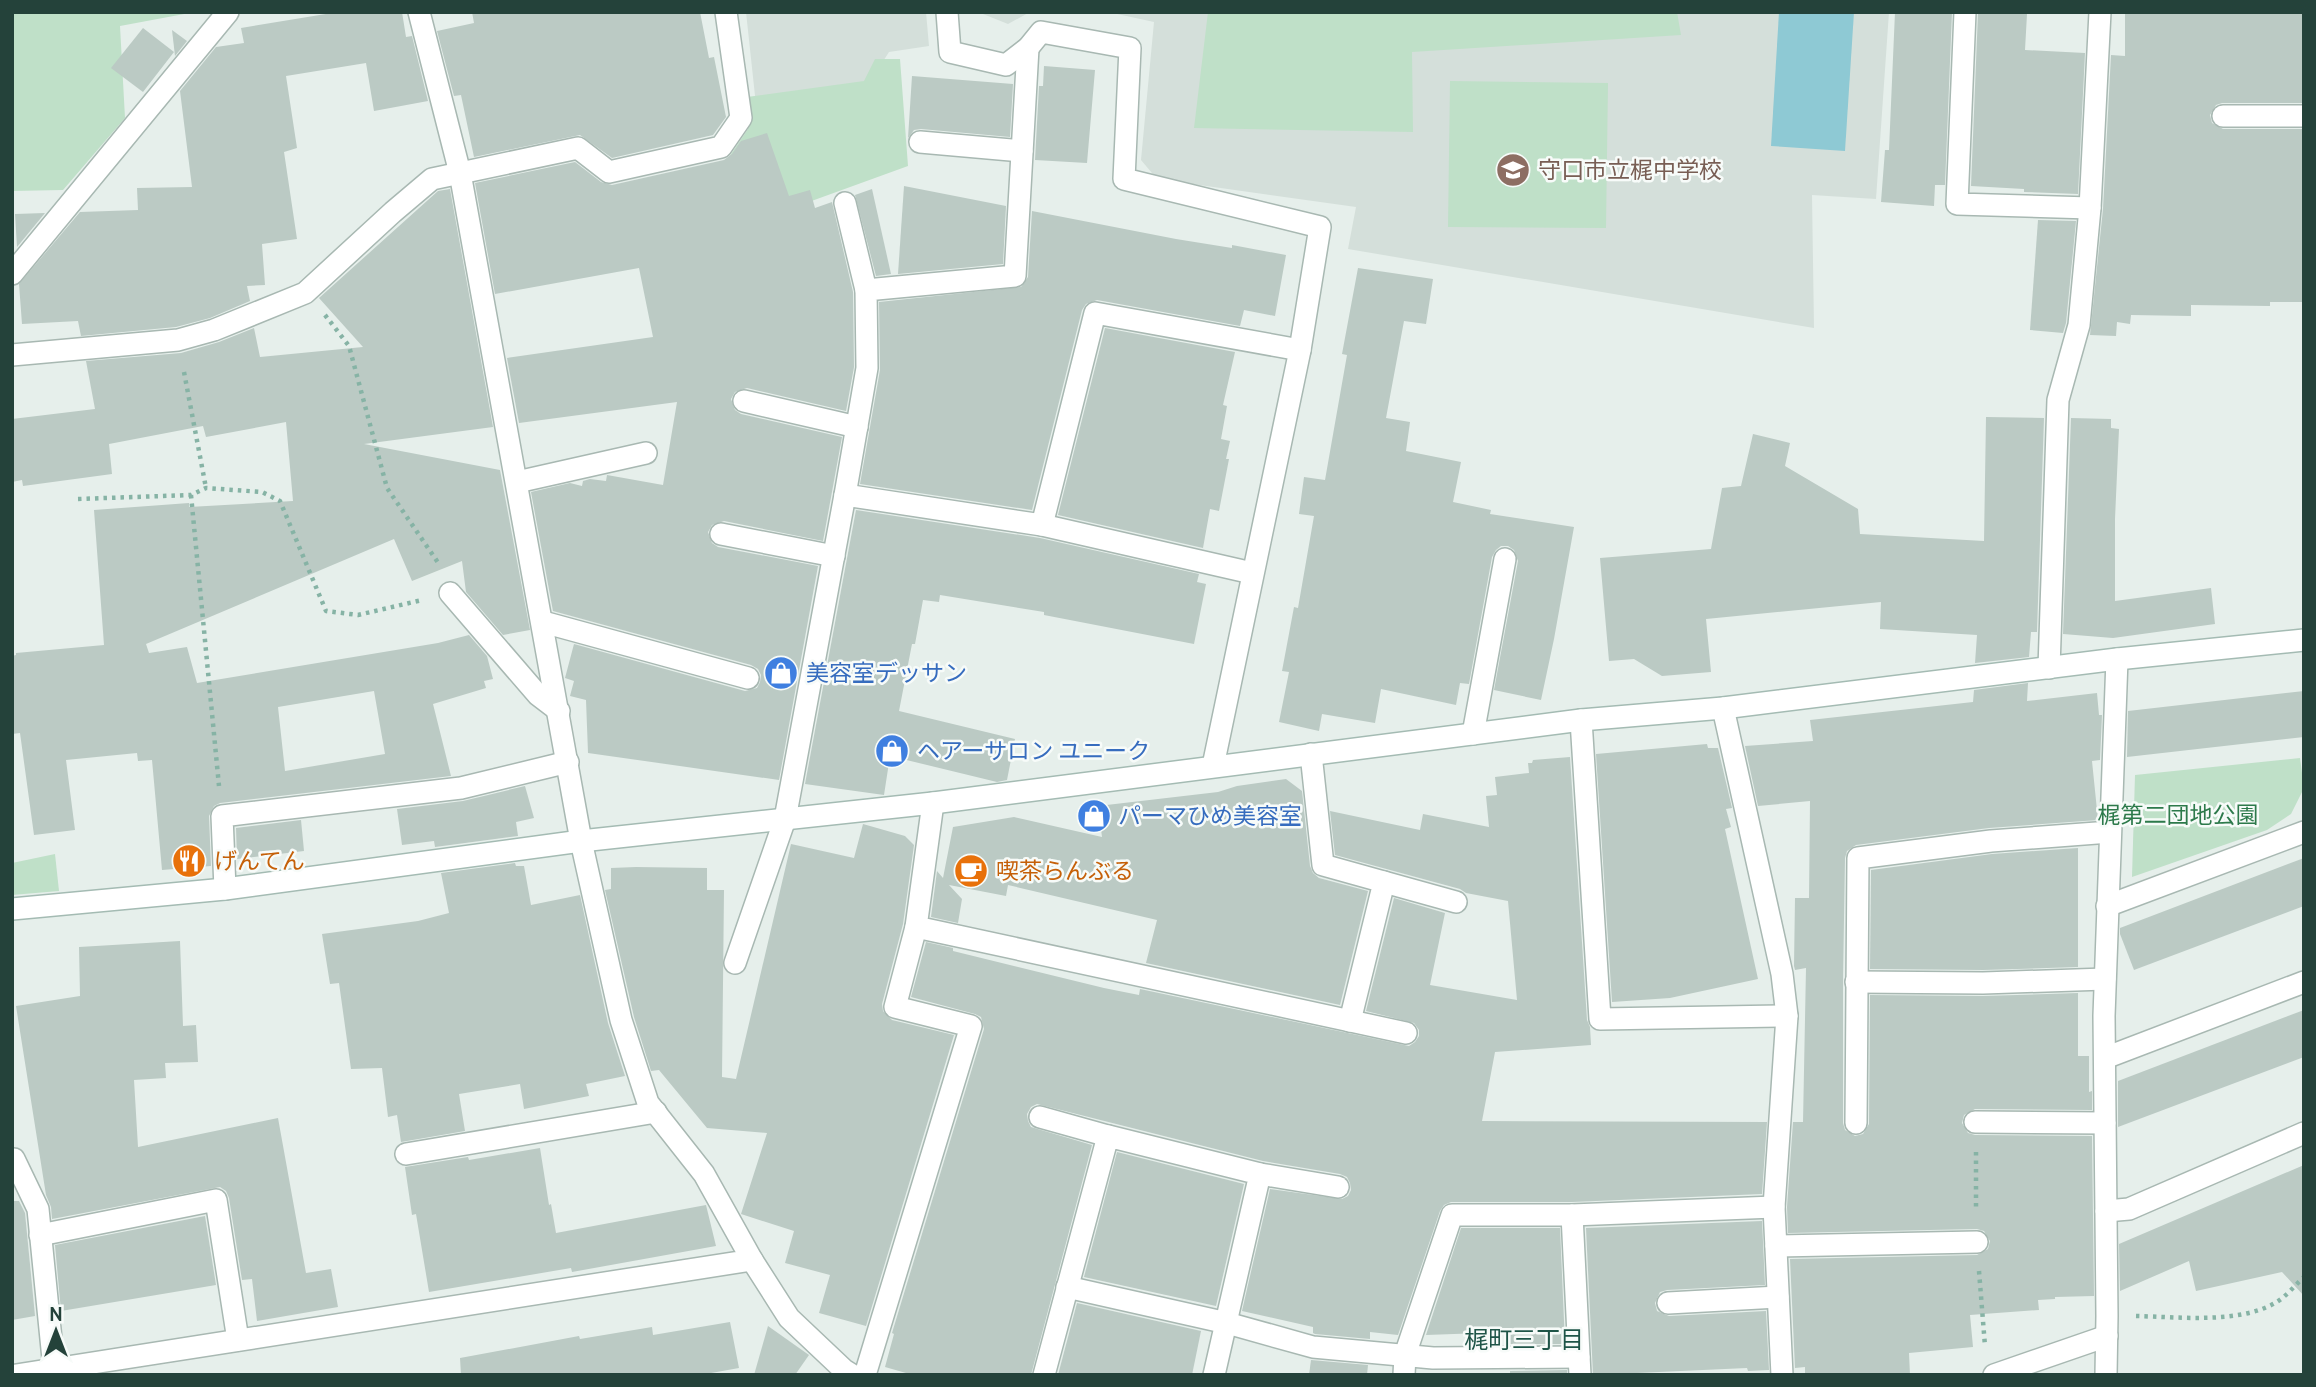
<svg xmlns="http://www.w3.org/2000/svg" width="2316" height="1387" font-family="Cabin,'Noto Sans JP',sans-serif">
  <rect width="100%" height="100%" fill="#e6efeb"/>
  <g fill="#d4dfda">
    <path d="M746,12h180l3,34 -40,6 -18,28 -115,25z"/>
    <path d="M978,12h52l-22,12z"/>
    <path d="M1108,12h781l-13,187 -64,-4 2,133 -466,-79 8,-42 -199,-28 -16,-19 13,-138z"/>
  </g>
  <g fill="#bfe0c8">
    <path d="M12,12h183l-75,14 5,92 -62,72 -51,1z"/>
    <path d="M1208,12h469l4,23 -269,17 1,80 -219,-4z"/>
    <path d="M875,59h25l8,107 -157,57 -22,-66 19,-28 -1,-32 117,-16z"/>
    <path d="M1450,81l158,2 -2,145 -158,-1z"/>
    <path d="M2300,758l4,30 -13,26 -24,16 -135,47 3,-102z"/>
    <path d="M55,854l4,37 -47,4v-32z"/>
  </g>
  <path fill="#8ec9d4" d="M1779,12h75l-9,139 -74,-5z"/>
  <g fill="#bbcac4" fill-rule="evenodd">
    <path d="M338,12h64l4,25 6,-1 16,65 -54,10 -8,-48 -80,13 11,72 -13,4 13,87 -35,5 3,41 -18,1 3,15 -40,17 -34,9 -95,9 -3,-15 -56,3 -3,-40 61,-72 58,-2 -1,-22 55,-1 -12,-96 36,-44 28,-4 -3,-15z"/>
    <path d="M472,12h228l9,46 5,-1 12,60 -13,18 -101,23 -32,-23 -106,22 -13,-62 -7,1 -17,-65 37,-8z"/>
    <path d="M1895,12h57l-7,173h-10l-1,21 -53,-4 4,-52h4z"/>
    <path d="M2125,12h179v91h-82l-6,2 -6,10 2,8 11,6h81v173h-34v4l-79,-1v11l-60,-1 -1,9 -13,-2 -1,14 -26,-1 13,-126 8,-154 14,1z"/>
    <path d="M1978,13l49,1 -2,36 60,3 -7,141 -54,-2v-3l-53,-3z"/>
    <path d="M143,28l31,24 -31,40 -32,-24z"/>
    <path d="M172,30l15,11 -12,15z"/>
    <path d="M1044,66l51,4 -8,93 -52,-3 4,-74h4z"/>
    <path d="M912,76l101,8 -3,53 -89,-8 -7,1 -6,8z"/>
    <path d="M767,133l22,63 21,-6 5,18 17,-6 21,90 1,75 -8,44 -99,-23 -12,4 -4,7 4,11 6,4 101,23 -19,104 -99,-20 -12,4 -4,7 4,11 6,4 100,19 -39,214 -191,-27 -2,-53 -16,-4 4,-15 -9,-3 9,-34 171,47 12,-3 3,-6 1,-7 -3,-6 -7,-4 -198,-54 -22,-119 39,-9 12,3 1,-5 7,-2 16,2 1,-6 56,10 14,-83 -158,21 -12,-65 146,-21 -14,-69 -144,26 -20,-111 100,-21 26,20 11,3 112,-25 8,-6 9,-13z"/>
    <path d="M904,186l102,20 -3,58 -105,10z"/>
    <path d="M450,189l43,238 -129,17 136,26 30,160 -27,5 -37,-43 -4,-31 -50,20 -18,-42 -248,105 3,9 38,-6 10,36 241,-40 31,-8 18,21 6,23 -9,2 2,7 -53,16 18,72 -231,27 -6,3 -5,10 2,50 -49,4 -10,-110 -14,1 -1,-8 -71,7 9,70 -41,5 -14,-102 -8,1v-78l4,-1v-2l88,-8 -10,-135 95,-7v4l104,-6 -7,-79 -80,15 -3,-11 -94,18 3,30 -89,12 -1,-6 -10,2v-63l83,-10 -9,-48 95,-8 38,-11 35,-14 6,29 103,-10 -44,-49 119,-107zM374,691l11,63 -100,17 -7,-64z"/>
    <path d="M872,189l19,85 -15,2 -21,-81z"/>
    <path d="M1032,211l144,28 56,9v-3l54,10 -11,61 -31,-6 -4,16 -143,-26 -11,4 -4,6 -50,200 -172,-26 20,-114 -1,-68 142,-15 7,-10z"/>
    <path d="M45,213l-28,34 -2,-33z"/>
    <path d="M2038,220l38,1 -10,102 -3,10 -33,-3z"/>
    <path d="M1358,268l75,11 -7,45 -22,-3 -18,97 24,4 -4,29 55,11 -8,40 38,8 -1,4 84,13 -20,112 -13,61 -47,-10 24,-129 -4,-11 -6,-4h-7l-5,4 -4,7 -23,127 -9,-1 -4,22 -75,-16 -6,34 -53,-9 -3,17 -40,-9 10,-50 -7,-1 12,-64 4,1 16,-92 -15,-2 5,-37 21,3 22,-125 -5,-1z"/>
    <path d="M1105,328l130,24 -12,53 4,1 -6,33 9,2 -4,18h3l-10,52 -9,-2 -7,39 -145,-33z"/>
    <path d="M1986,417l58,1 -7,214h-6l-2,25 -54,6 2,-28 -97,-6 1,-27 -175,17 5,53 -49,4 -28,-17 -25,2 -9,-103 111,-9 11,-61 19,-2 12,-52 37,9 -5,23 73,43 2,25 124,7z"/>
    <path d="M2071,418l40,1v9l8,1 -4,90v82l96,-13 4,36 -102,14 -50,-4z"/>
    <path d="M856,510l184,28 159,36 -2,8 9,2 -12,60 -150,-29v-3l-104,-17 -1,7 -16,-2 -8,44h-3l-13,67 116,28 -8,41 -10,2 -107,-26 -6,39 -79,-11z"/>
    <path d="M2028,683l-1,18 70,-8 2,22h3l-2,45 -8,1 6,59 -109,8 -133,17 -9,6 -2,7 -2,123v142l2,7 10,6 8,-2 6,-10 1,-129 113,1 95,-3v63h11v36l3,-1v19l-117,-1 -11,6 -2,8 6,10 7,2 117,1 2,160 -39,1v2l-17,1 1,10 -69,5 3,32 -64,6 1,22h-105v-8l-10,1 -5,-109 187,-4 11,-6 2,-8 -6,-10 -7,-2 -189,4 -1,-26 6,-85h10l3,-154 -11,2 -1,-4 1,-68h14l1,-97 -52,5 -13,-60 68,-5 -3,-21 163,-18 1,-12z"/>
    <path d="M2304,691v46l-177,20 1,-46z"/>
    <path d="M1707,744l1,4h10l14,60 -6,1 5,18 -6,2 33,150 -88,19 -58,4 -16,-248z"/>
    <path d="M1570,757l17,263 3,7 1,18 -96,7 -13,69 285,1 -5,72 -190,8h-121l-7,3 -4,6 -42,124 -28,-3v7l-55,-5 -2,-1v-6l-71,-16 28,-122 72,10 6,-3 3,-6 -1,-7 -3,-6 -7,-3 -77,-13 -226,-57 -6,3 -4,7 1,7 3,6 61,18 -61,230h-118l-28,-8 9,-33 -2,-1 92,-304 -3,-12 -6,-3 -64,-17 15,-55 27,6v3l151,37 35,7 1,-6 269,57 6,-4 4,-6v-6l-5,-7 -48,-12 28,-113 51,15 -15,72 87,15 -9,-99 -42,-8 -6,-4 -125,-34 -5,-44 90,19 3,-16 66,13 -3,-31 11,-1 -2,-18 34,-4 -1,-10h4l1,-3z"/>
    <path d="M1286,779l16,12 8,75 3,7 6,5 49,13 -28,114 -194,-42 11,-43 -149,-35 -2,11 -57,-11 13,14 -4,24 -27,-6 6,-46 6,7 10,-51 61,-10 88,20 -4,-31 120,-14 19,-6z"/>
    <path d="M525,786l9,32 -18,4 2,14 -83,11 -1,-6 -32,4 -5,-36 66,-8z"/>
    <path d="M301,820l3,31 -67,8 -1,-31z"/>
    <path d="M863,824l42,12 9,9 -11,79 -21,80 1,7 9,9 62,15 -88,291 -47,-13 11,-38 -45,-12 9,-32 -53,-17 26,-81 -60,-5 -48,-58 -8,1 -17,-54 -29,-127 6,-1v-21l25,-1 71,1v22h17l-2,187 14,2 55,-235 63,14z"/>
    <path d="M2078,848v119l-95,3 -113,-1 1,-99 121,-16z"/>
    <path d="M2304,858v48l-170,64 -14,-36v-6z"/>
    <path d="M515,863l1,3h8l7,39 49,-10 28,128 17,53 -39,8 3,12 -65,13 -4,-25 -61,10 6,37 -64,11 -4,-27 -9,2 -6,-49 -31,1 -12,-86 -9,1 -8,-50 96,-13 31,-8 -8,-40z"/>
    <path d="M180,941l3,85 13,-1 2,37 -33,1 1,15 -32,2 4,67 140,-29 28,155 25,-4 7,38 -81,14 -5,-42 -10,1 -13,-82 -3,-7 -6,-4 -168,32 -1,-12 -5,-12 -30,-189 64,-10 -1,-49z"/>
    <path d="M2304,1010v47l-186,70v-46z"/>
    <path d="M540,1148l9,57 2,-1 5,29 150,-28 10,41 -144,26 -1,-4 -142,24 -13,-78 -4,1 -7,-48 63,-10 1,3z"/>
    <path d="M1117,1152l127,32 -28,122 -132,-29z"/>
    <path d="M2304,1165v131l-22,-24 -86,19 -7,-30 -69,30 -1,-47z"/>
    <path d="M12,1201h7l6,12 10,103 -23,4z"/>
    <path d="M205,1216l11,69 -155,26 -6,-66z"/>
    <path d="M1762,1221l3,64 -98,5 -7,2 -5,11 2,8 12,5 97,-5 3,59 -21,1 -1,-3 -154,7 -7,-147z"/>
    <path d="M1461,1228h99l5,116h-55v-12l-84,3z"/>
    <path d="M1077,1303l124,28 -9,44h-134z"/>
    <path d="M730,1322l9,46 -39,7h-239l-1,-17 119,-22 1,3 72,-12 1,8z"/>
    <path d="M768,1326l41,29 -14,20h-41z"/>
    <path d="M1311,1360l57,5 -1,10h-58z"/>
    <path d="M1567,1370v5h-57v-4z"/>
  </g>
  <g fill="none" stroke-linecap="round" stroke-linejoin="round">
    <g stroke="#a8b8b2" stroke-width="24">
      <g id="lane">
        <path d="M2223,116h81"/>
        <path d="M920,142l102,9"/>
        <path d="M845,203l21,87"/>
        <path d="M744,401l113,26"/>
        <path d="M517,482l129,-29"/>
        <path d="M721,534l113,22"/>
        <path d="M450,593l88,102 21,16"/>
        <path d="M1473,734l32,-175"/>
        <path d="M1384,882l72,20"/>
        <path d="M225,889l-3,-73 239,-28 107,-26"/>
        <path d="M2107,906l197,-74"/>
        <path d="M735,963l50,-144"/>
        <path d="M2105,1058l199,-76"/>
        <path d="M1040,1117l68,19"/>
        <path d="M1975,1122l130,1"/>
        <path d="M406,1154l250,-42"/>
        <path d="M1260,1174l78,13"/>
        <path d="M2106,1211l23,-2 175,-76"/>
        <path d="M1668,1303l110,-6"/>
      </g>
    </g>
    <g stroke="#a8b8b2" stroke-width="24">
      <g id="street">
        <path d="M947,12l3,40 56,13 22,-17 13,-16 89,16 -6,131 196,48 -20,123 -87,416"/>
        <path d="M1965,12l-8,192 133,4"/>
        <path d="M12,274l216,-262"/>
        <path d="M12,355l166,-15 36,-10 91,-37 88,-81 39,-33 146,-31 31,24 112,-25 20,-29 -15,-106"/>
        <path d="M845,495l22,-127 -1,-78 149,-14 13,-228"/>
        <path d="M1252,573l-210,-48 53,-212 205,37"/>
        <path d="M543,622l205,56"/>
        <path d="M2049,668l9,-268 21,-75 11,-117 10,-196"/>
        <path d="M1723,708l59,266 5,42 -13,191 8,168"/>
        <path d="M1581,720l19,299 187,-3"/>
        <path d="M1311,754l12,111 61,17 -34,139"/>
        <path d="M933,803l-17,124 490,106"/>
        <path d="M785,819l60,-324 197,30"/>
        <path d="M1856,982l127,1 122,-4"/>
        <path d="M1856,1123l2,-265 133,-17 119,-9"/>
        <path d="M12,1160l2,-1 24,50 16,160"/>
        <path d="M1572,1215l8,160"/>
        <path d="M40,1235l176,-35 22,140"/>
        <path d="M1776,1246l201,-4"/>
        <path d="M752,1260l37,58 55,52 8,5"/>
        <path d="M1067,1287l160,36 86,24 120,11 146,-1"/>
        <path d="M16,1375l736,-115 -48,-86 -56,-71 -27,-83 -40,-179 -121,-668 -41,-161"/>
        <path d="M865,1375l106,-349 -76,-19 21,-80"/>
        <path d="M1044,1375l64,-239 152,38 -46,201"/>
        <path d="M1404,1375l1,-20 47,-140h120l202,-8"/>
        <path d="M1994,1375l113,-39"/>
        <path d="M2106,1375l1,-59 -3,-300 13,-357"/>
      </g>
    </g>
    <g stroke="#a4bbb3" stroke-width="24">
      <path id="secondary" d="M12,909l213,-20 356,-48 352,-38 648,-83 142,-12 394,-49 187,-19"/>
    </g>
    <g stroke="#86b3a5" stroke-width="4.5" stroke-dasharray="3.5 5" stroke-linecap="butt">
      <path d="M325,315l24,31 38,142 52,76"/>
      <path d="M184,372l22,116"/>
      <path d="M191,495l28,291"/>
      <path d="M78,499l113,-4 15,-7 56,4 18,9 46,110 32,4 64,-15"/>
      <path d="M1976,1152v58"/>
      <path d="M1979,1271l6,75"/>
      <path d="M2136,1316c43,1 102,8 139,-13 11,-6 20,-18 29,-26"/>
    </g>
    <use href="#lane" stroke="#fff" stroke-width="21"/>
    <use href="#street" stroke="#fff" stroke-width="21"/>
    <use href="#secondary" stroke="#fff" stroke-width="21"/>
  </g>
  <defs>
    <g id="school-disc" transform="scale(1.75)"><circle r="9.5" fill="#8d6e63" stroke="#f7fbf9"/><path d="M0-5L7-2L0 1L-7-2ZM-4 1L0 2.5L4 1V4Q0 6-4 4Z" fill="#fff"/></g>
    <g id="shop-disc" transform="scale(1.75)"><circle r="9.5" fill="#3f7fe0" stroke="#f7fbf9"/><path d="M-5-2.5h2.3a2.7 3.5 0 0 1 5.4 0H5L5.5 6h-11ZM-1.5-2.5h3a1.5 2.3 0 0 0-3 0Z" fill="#fff"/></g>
    <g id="restaurant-disc" transform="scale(1.75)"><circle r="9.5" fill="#e8710a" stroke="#f7fbf9"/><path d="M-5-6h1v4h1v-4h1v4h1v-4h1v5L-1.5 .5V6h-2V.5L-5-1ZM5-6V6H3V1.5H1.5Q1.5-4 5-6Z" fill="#fff"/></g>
    <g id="cafe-disc" transform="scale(1.75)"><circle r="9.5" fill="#e8710a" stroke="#f7fbf9"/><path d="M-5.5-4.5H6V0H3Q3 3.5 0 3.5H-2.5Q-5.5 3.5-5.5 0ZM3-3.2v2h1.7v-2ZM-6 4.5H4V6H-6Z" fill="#fff"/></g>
  </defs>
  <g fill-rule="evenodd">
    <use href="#school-disc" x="1513" y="170"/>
    <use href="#shop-disc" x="781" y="673"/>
    <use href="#shop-disc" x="892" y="751"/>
    <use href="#shop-disc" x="1094" y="816"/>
    <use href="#restaurant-disc" x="189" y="861"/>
    <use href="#cafe-disc" x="971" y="871"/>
  </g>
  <g text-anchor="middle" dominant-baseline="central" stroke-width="5" stroke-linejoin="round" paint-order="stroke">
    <g font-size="23" fill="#785e54" stroke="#f7fbf9" text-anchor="start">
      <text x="1538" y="170">守口市立梶中学校</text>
    </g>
    <g font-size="23" fill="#366cbe" stroke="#f7fbf9" text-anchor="start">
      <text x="806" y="673">美容室デッサン</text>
      <text x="917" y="751">ヘアーサロン ユニーク</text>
      <text x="1118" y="816">パーマひめ美容室</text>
    </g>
    <g font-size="23" fill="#2d7a4b" stroke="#f7fbf9">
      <text x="2178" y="815">梶第二団地公園</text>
    </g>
    <g font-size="23" fill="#c56008" stroke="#f7fbf9" text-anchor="start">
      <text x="214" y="861">げんてん</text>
      <text x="996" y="871">喫茶らんぶる</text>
    </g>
    <g font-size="24" fill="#1f5548" stroke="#f7fbf9">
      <text x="1524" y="1339">梶町三丁目</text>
    </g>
  </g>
  <rect width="2316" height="1387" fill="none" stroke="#24423a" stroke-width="28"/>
  <g transform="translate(56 1331)" stroke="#f7fbf9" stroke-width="5" paint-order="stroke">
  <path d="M0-5L12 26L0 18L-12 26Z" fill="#24423a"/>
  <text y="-10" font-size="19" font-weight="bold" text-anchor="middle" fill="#24423a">N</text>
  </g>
</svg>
